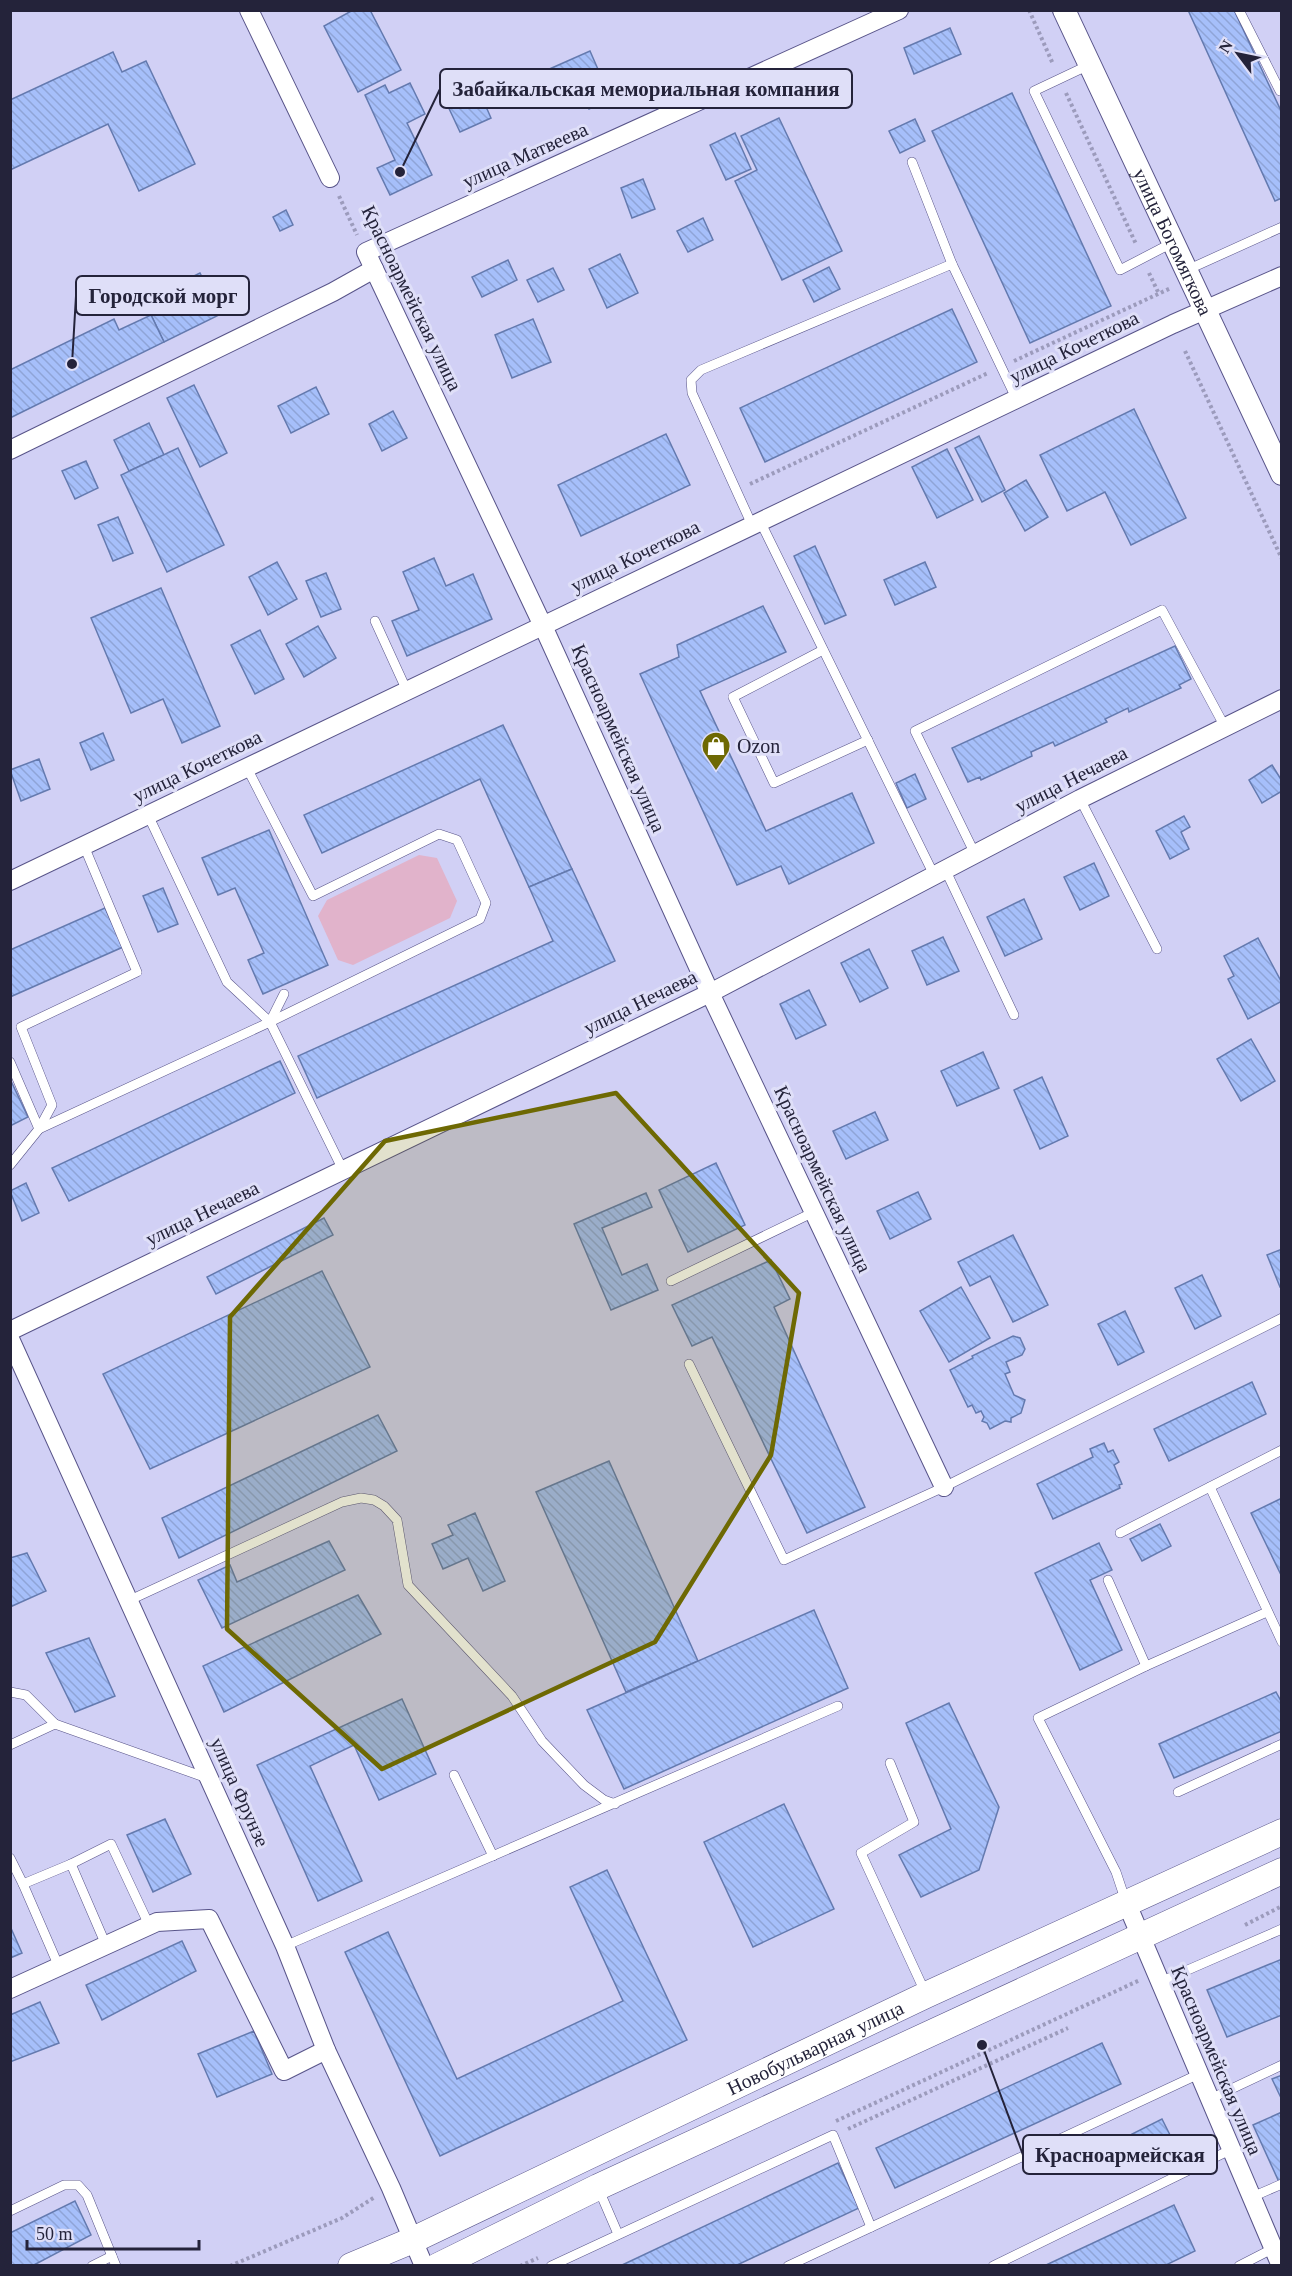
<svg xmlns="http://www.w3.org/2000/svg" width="1292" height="2276" font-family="Georgia,serif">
  <defs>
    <pattern id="building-back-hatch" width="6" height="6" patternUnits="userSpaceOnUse" patternTransform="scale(1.5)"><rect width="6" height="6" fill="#a6bffa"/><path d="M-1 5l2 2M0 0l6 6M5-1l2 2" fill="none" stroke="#8fa4d7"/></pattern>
  </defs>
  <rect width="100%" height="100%" fill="#d1d0f5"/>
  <path fill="#e1b3cb" d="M419,855l18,3 20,43 -7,17 -97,47 -15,-5 -20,-44 9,-16z"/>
  <g fill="url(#building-back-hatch)" stroke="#647aaf" stroke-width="1.5">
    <path d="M353,10h17l31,60 -43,22 -34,-66z"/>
    <path d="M1188,10h46l48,103v85l-7,3z"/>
    <path d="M950,28l11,26 -47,20 -10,-26z"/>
    <path d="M590,51l21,48 -22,10 -7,-16 -23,11 -14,-33z"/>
    <path d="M113,52l9,20 24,-11 49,103 -56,27 -31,-67 -98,46v-70z"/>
    <path d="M410,83l15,31 -18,9 25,52 -42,20 -13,-27 18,-8 -30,-65 20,-10 4,8z"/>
    <path d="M477,86l14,32 -31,14 -15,-32z"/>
    <path d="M1012,93l99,213 -81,37 -98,-212z"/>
    <path d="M779,118l63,133 -60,29 -47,-99 22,-11 -16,-34z"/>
    <path d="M915,119l10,22 -25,12 -11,-22z"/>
    <path d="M735,133l16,36 -25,11 -16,-35z"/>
    <path d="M643,179l12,30 -23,9 -11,-30z"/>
    <path d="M286,210l7,15 -13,6 -7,-14z"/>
    <path d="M703,218l10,22 -25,12 -11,-21z"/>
    <path d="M620,254l18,39 -31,15 -18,-39z"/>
    <path d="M508,260l9,20 -35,17 -10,-20z"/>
    <path d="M829,267l11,22 -26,13 -11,-22z"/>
    <path d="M553,268l11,22 -26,12 -11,-22z"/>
    <path d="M200,273l21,41 -57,28 -20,-42z"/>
    <path d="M952,309l25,53 -212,100 -25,-54z"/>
    <path d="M151,315l13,27 -154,76v-48l104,-51 5,11z"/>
    <path d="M533,319l18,43 -39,16 -17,-43z"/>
    <path d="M194,385l33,68 -27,14 -33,-69z"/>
    <path d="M316,387l13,27 -38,19 -13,-27z"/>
    <path d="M1134,409l52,109 -55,27 -26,-53 -38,19 -27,-56z"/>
    <path d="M393,411l14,27 -25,13 -13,-27z"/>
    <path d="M149,423l15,32 -35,16 -15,-31z"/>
    <path d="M666,434l24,51 -109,51 -23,-51z"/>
    <path d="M979,436l26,54 -23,12 -27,-54z"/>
    <path d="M178,448l46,97 -57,27 -46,-97z"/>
    <path d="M947,449l26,51 -36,18 -25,-51z"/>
    <path d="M86,461l12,27 -23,11 -13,-28z"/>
    <path d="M1026,480l22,37 -23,14 -21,-38z"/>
    <path d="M118,517l15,36 -20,8 -15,-36z"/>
    <path d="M815,546l31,69 -21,9 -31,-68z"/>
    <path d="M434,558l12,28 27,-12 19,45 -85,37 -15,-35 27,-11 -16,-38z"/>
    <path d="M277,562l20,37 -29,16 -19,-38z"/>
    <path d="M925,562l11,25 -41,18 -11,-25z"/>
    <path d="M326,573l15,36 -20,8 -15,-36z"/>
    <path d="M161,588l59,138 -38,17 -19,-44 -32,14 -40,-95z"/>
    <path d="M763,606l23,46 -86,39 66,140 86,-38 22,50 -85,41 -8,-18 -44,19 -97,-211 39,-17 -2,-12z"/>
    <path d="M318,626l18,32 -32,19 -18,-33z"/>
    <path d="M260,630l24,49 -29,15 -24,-49z"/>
    <path d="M1175,646l16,33 -12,6 2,3 -52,24 -1,-4 -23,11 2,3 -52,24 -2,-4 -22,10 1,4 -51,24 -1,-3 -12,5 -16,-34z"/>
    <path d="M503,725l69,144 -43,18 -49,-108 -158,74 -18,-38z"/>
    <path d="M103,733l11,27 -23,10 -11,-27z"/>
    <path d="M39,759l11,30 -29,12 -11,-31z"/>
    <path d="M1272,765l10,16v10l-20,12 -13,-23z"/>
    <path d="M915,774l11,25 -19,9 -11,-25z"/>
    <path d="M1184,816l6,11 -9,5 8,17 -19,10 -14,-28z"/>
    <path d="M269,830l59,135 -65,29 -15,-34 16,-7 -29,-65 -17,7 -16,-37z"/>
    <path d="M1094,863l15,33 -29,14 -16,-33z"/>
    <path d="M572,869l43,92 -298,137 -19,-42 255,-115 -24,-54z"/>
    <path d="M163,888l15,36 -20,8 -15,-36z"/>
    <path d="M1024,899l18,40 -37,17 -18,-39z"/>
    <path d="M105,908l18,39 -113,50v-47z"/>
    <path d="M943,937l16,34 -32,14 -15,-34z"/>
    <path d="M1258,938l24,45v18l-34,18 -20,-40 6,-3 -10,-20z"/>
    <path d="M869,949l19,39 -28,14 -19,-39z"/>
    <path d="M809,990l17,35 -30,14 -16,-35z"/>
    <path d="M1251,1039l24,42 -34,20 -24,-42z"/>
    <path d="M983,1052l16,36 -42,18 -16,-35z"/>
    <path d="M280,1061l15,32 -226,108 -17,-33z"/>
    <path d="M1042,1077l26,59 -28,13 -26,-59z"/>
    <path d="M10,1079l18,38 -18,9z"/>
    <path d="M875,1112l13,28 -42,19 -13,-28z"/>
    <path d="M716,1163l29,62 -57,27 -29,-62z"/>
    <path d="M26,1183l13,30 -17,8 -12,-30z"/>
    <path d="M918,1192l13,27 -41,20 -13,-28z"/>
    <path d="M646,1193l6,14 -50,21 20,47 25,-11 11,26 -47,20 -37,-86z"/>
    <path d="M324,1218l9,17 -117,59 -9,-17z"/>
    <path d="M1013,1235l35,70 -35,17 -23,-46 -20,10 -12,-24z"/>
    <path d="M1282,1249v37l-2,1 -13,-32z"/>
    <path d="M771,1260l19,39 -16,8 91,200 -58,26 -95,-196 -20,9 -20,-41z"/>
    <path d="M322,1271l48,96 -220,102 -47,-95z"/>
    <path d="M1202,1275l19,41 -26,13 -20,-41z"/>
    <path d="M961,1287l29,51 -41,24 -29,-51z"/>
    <path d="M1125,1311l19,41 -26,13 -20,-41z"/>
    <path d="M1013,1336l7,2 5,11 -3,6 -16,7 4,10 -5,2 9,21 11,5 -4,13 -10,5v4l-6,-1 -15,8 -3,-6 -5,-2 2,-4 -3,-6 -5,2 -4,-8 -4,2 -18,-37 23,-12 -1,-2z"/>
    <path d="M1252,1382l14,32 -97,47 -15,-32z"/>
    <path d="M378,1415l19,36 -218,107 -17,-40z"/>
    <path d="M1104,1443l4,9 5,-2 6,12 -5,3 8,19 -3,1 1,3 -67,31 -16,-35 56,-27 -3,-8z"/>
    <path d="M609,1461l89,200 -72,31 -90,-200z"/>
    <path d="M1282,1498v79l-31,-64z"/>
    <path d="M475,1513l30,68 -22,10 -15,-33 -25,11 -11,-25 21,-9 -5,-10z"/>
    <path d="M1160,1524l11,22 -29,15 -12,-22z"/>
    <path d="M329,1541l16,29 -123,58 -24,-48 32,-15 7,17z"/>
    <path d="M1099,1543l13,27 -22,10 32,70 -42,20 -45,-97z"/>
    <path d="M27,1553l19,38 -36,16v-49z"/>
    <path d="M358,1595l23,39 -157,78 -21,-46z"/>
    <path d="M814,1610l34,78 -224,101 -37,-79z"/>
    <path d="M89,1638l26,58 -40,16 -29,-59z"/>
    <path d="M1276,1692l6,11v28l-108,47 -15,-34z"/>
    <path d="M402,1699l34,75 -57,26 -25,-55 -44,21 52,115 -44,20 -61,-136z"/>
    <path d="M949,1703l50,104 -20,63 -58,27 -22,-42 52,-26 -45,-106z"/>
    <path d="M784,1804l50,105 -81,38 -49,-105z"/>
    <path d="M165,1819l26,55 -38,18 -26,-57z"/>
    <path d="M607,1870l80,170 -247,116 -95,-204 43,-20 69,147 166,-78 -53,-114z"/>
    <path d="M10,1926l12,27 -12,5z"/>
    <path d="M182,1941l14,30 -94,49 -16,-35z"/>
    <path d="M1282,1959v56l-55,22 -20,-47z"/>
    <path d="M40,2002l19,41 -49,19v-47z"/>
    <path d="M254,2031l18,43 -55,23 -19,-43z"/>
    <path d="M1102,2043l19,41 -226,104 -19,-40z"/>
    <path d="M1282,2075v25l-10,-21z"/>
    <path d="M1282,2112v69l-3,1 -26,-57z"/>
    <path d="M1162,2119l17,34 -30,15 -17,-34z"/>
    <path d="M838,2163l21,45 -124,58h-115z"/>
    <path d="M75,2201l16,34 -59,31h-22v-33z"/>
    <path d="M1174,2205l21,46 -31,15h-120z"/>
  </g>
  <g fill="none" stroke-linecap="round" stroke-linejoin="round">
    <g stroke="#585489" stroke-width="10">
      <g id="service">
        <path d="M1239,10l41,81 2,-1"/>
        <path d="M1089,65l-55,26 86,179 52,-27"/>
        <path d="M912,162l40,102"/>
        <path d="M1187,270l95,-43"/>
        <path d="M760,521l174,354"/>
        <path d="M752,525l-60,-132 -1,-13 10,-10 251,-106 65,136"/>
        <path d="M375,621l32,70"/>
        <path d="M823,650l-90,47 41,86 94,-43"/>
        <path d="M1080,799l77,150"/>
        <path d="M148,815l79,167 43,40 73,148"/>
        <path d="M975,854l-60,-123 247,-121 63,117"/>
        <path d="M945,869l69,146"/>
        <path d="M270,1022l14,-28"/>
        <path d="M10,1062l29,67 231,-107 210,-103 6,-16 -29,-63 -18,-6 -126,62 -66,-128"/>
        <path d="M10,1165l29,-36 13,-24 -31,-78 116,-55 -53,-126"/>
        <path d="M671,1281l143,-69"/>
        <path d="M689,1364l95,196 160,-73 338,-169"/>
        <path d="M1210,1487l72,155"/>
        <path d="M1120,1533l162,-83"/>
        <path d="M1108,1580l38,86"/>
        <path d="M130,1600l212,-98 19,-4 13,2 10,6 13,14 11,65 104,111 30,45 42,44 20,15 11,4"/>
        <path d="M10,1692l16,3 29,29"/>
        <path d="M10,1745l45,-21 152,54"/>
        <path d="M890,1763l24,59 -53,31 64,139"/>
        <path d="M454,1775l39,81"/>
        <path d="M1178,1792l104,-48"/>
        <path d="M10,1858l13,26"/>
        <path d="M71,1864l40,-20 38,81"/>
        <path d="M1126,1902l-10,-30 -78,-154 108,-52 121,-54"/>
        <path d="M285,1946l553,-240"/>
        <path d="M59,1967l-36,-83 48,-20 35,81"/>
        <path d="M1160,1982l122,-53"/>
        <path d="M1210,2099l72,-34"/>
        <path d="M599,2190l19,44"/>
        <path d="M1252,2197l30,-13"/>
        <path d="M10,2211l54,-26h14l9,10 29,71"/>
        <path d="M92,2266l20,-10"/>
        <path d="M551,2266l282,-131 38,92"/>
        <path d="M788,2266l411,-192"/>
        <path d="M993,2266l239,-117"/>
        <path d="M1239,2266l35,-18"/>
      </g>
    </g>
    <g stroke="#585489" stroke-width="20">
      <g id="minor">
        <path d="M249,10l81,168"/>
        <path d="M899,10l-533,242 177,374 167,367 234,494"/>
        <path d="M10,450l323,-158 41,-23"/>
        <path d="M10,881l1163,-557 109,-48"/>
        <path d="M10,1331l700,-338 370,-194 202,-100"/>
        <path d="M10,1339l275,607 41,104 65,138 33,78"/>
        <path d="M1127,1904l154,362"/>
        <path d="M10,1989l147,-67 52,-3 75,152 42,-21"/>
      </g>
    </g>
    <g stroke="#585489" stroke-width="24">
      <g id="tertiary">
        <path id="s1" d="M1064,10l218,464"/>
      </g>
    </g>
    <g stroke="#585489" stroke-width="27">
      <g id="secondary">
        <path id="s2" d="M351,2266l62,-26 513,-245 356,-163"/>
        <path d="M438,2266l160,-79 684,-316"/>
      </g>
    </g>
    <g stroke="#9c9bbc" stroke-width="4" stroke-dasharray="3 3" stroke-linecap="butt">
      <path d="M1029,10l24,54"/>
      <path d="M1066,93l70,151"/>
      <path d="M339,196l18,39"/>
      <path d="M1149,273l10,21"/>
      <path d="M1185,351l97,208"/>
      <path d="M1014,361l157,-73"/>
      <path d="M750,484l238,-111"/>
      <path d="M1245,1925l37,-19"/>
      <path d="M836,2121l304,-141"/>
      <path d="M848,2129l220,-101"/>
      <path d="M230,2266l112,-48 33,-21"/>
      <path d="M520,2266l18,-8"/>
    </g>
    <use href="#service" stroke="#fff" stroke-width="9"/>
    <use href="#minor" stroke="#fff" stroke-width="18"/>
    <use href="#tertiary" stroke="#fff" stroke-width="22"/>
    <use href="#secondary" stroke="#fff" stroke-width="26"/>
  </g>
  <path fill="#6e6903" fill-opacity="0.2" stroke="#6e6903" stroke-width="4.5" stroke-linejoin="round" d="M616,1093l183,200 -28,162 -116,187 -273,127 -155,-140 3,-312 155,-176z"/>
  <defs>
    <g id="shop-pin" transform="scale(1.5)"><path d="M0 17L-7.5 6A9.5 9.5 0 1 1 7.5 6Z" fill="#6e6903" stroke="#dfdff8"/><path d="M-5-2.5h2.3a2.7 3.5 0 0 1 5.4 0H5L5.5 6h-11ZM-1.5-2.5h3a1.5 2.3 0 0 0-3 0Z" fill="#fff"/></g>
  </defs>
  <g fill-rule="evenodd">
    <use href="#shop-pin" x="716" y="746"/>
  </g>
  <g text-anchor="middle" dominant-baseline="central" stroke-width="6" stroke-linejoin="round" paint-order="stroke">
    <g font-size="20" fill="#24233a" stroke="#dfdff8">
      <text transform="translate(525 155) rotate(-24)">улица Матвеева</text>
      <text stroke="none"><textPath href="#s1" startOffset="256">улица Богомягкова</textPath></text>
      <text transform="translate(412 298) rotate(64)">Красноармейская улица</text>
      <text transform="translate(1074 347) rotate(-26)">улица Кочеткова</text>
      <text transform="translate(635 556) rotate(-26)">улица Кочеткова</text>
      <text transform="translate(619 738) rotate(66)">Красноармейская улица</text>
      <text transform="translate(197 766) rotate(-26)">улица Кочеткова</text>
      <text transform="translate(1071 779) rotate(-27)">улица Нечаева</text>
      <text transform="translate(640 1002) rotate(-26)">улица Нечаева</text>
      <text transform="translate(823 1179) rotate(65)">Красноармейская улица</text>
      <text transform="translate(202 1213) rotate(-26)">улица Нечаева</text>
      <text transform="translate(240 1792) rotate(66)">улица Фрунзе</text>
      <text stroke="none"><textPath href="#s2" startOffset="513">Новобульварная улица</textPath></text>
      <text transform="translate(1217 2060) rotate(67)">Красноармейская улица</text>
    </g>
    <g font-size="20" fill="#24233a" stroke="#dfdff8" text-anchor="start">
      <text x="737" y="746">Ozon</text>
    </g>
  </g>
  <path fill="none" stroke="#24233a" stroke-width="2" d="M400 172L440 89M72 364L76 296M982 2045L1023 2155"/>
  <g fill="#24233a" stroke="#dfdff8" stroke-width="2">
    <circle cx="400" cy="172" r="6"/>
    <circle cx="72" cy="364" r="6"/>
    <circle cx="982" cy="2045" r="6"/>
  </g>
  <g fill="#dfdff8" stroke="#24233a" stroke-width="2">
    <rect x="440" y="69" width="412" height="39" rx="6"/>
    <rect x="76" y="276" width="173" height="39" rx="6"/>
    <rect x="1023" y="2135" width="194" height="39" rx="6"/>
  </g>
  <g font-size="21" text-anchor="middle" font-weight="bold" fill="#24233a">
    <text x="646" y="96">Забайкальская мемориальная компания</text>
    <text x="163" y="303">Городской морг</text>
    <text x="1120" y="2162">Красноармейская</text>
  </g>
  <rect width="1292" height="2276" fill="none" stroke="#24233a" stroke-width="24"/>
  <g transform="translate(1238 54) rotate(302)" stroke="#dfdff8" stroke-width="4.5" paint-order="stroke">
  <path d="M0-4.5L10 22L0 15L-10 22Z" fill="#24233a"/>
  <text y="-9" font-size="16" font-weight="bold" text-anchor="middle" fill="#24233a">N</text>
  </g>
  <path d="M27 2240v9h172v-9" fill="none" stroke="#24233a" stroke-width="3"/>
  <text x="36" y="2240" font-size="18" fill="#24233a" stroke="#dfdff8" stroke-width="4.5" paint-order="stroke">50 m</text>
</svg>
